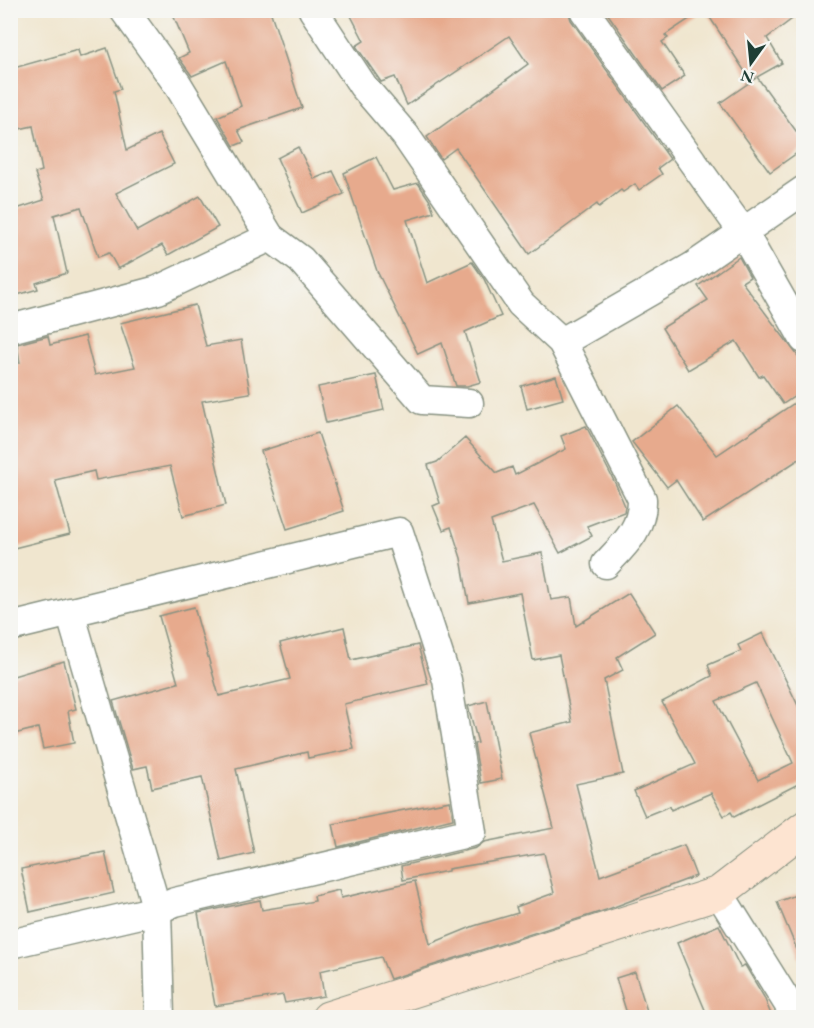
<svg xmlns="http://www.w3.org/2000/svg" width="814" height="1028" font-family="'EB Garamond',serif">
  <rect width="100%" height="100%" fill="#f6f6f2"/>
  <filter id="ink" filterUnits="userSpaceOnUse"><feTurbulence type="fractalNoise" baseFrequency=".0167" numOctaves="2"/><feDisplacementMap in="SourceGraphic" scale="12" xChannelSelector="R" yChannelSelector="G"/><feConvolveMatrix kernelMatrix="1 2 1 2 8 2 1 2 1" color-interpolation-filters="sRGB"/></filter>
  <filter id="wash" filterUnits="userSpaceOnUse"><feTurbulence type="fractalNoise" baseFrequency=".008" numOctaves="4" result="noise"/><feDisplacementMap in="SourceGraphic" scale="24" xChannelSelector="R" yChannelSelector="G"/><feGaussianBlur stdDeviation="1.35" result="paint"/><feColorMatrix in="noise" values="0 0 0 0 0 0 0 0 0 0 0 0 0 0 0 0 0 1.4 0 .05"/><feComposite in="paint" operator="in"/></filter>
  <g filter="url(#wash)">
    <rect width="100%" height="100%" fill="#f0e6cf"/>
    <g id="blocks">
      <g fill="#e7aa8d" fill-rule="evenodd">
        <path d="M171,10h99l32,98 -64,22 6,12 -10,4 -17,-29 24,-11 -15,-45 -34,15 -13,-18 10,-5z"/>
        <path d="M348,10h220l3,10 99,139 -12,9 4,6 -23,16 -4,-6 -12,8 -2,-2 -22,17 -2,-3 -68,50 -73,-106 -15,11 -14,-22 101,-73 -19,-28 -102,69 -12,-28 -14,5 -25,-36 8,-5z"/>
        <path d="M605,10h98l-38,25 3,3 -6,4 23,34 -23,15z"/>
        <path d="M705,10h99l-37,28 15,25 -25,14 47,65v6l-34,24 -50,-69 36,-25 -5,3z"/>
        <path d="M107,48l14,41 -7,2 13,59 32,-16 15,30 -58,29 21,38 63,-35 18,31 -50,28 -6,-10 -44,24 -9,-16 -11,4 -17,-50 -27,8 13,58 -31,10 2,6 -28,8v-86l34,-11 -9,-27 7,-2 -9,-45 -23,5v-62l68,-19 2,7z"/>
        <path d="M298,147l16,32 19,-8 11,23 -42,19 -25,-55z"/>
        <path d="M376,157l17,33 25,-7 12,18 4,11 -27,8 20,63 45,-21 12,17 17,37 -36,16 16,50 -14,4h-11l-14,-43 -24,11 -41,-83 -33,-98z"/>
        <path d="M739,257l11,20 -8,5 62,82v26l-21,14 -20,-29 -4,2 -23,-36 -48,29 -26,-42 46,-28 -10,-14z"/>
        <path d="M195,305l11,41 35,-6 9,53 -48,8 24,104 -43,11 -13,-50 -74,14 -2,-9 -39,9 15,54 -60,15v-184l10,-2 -3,-19 31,-8 2,9 35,-9 10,39 40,-8 -15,-44z"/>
        <path d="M376,375l8,35 -58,13 -8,-36z"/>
        <path d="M556,376l7,23 -36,10 -6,-23z"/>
        <path d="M796,402l8,9v45l-101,66 -27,-42 -9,7 -35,-45 46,-36 39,49z"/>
        <path d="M586,426l30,59 9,21 -1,6 -37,14 5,10 -32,17 -26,-48 -43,16 11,40 40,-8 9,47 20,-3 5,29 53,-33 26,40 -38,24 6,13 -19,10 19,94 -47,10 24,92 84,-31 12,31 -90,34 -216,69 -9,-22 -61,14 4,25 -39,7 -2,-8 -68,11 -17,-93 62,-13 2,10 53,-9 -1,-5 25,-6 2,8 74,-17 15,63 44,-18 44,-13 -2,-6 38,-14 -10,-40 -96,16v2l-45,9 -2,-14 75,-18 8,-6 70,-14 -25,-95 43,-11 -13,-67 -26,5 -13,-67 -51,10 -8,-45 -10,-31 -8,3 -10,-24 7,-3 -12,-38 9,-3 28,-24 32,35 15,-6 3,8 51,-26 -5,-13z"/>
        <path d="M318,433l26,78 -57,18 -26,-78z"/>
        <path d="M194,607l25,89 71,-17 -10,-36 64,-16 7,33 67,-15 10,39 -84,20 10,45 -46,9 -1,-6 -71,17 18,84 -33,8 -19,-84 -50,11 -5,-22 -14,3 -20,-68 65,-18 -19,-67z"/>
        <path d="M763,633l41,85v67l-2,-3 -68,35 -3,-5 -7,4 -13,-23 -40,17 -1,-4 -25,10 -11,-25 61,-27 -33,-62 50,-26 -4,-11 33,-14 -3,-6zM756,683l37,80 -35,17 -42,-79z"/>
        <path d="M64,661l12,48 -8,2 6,32 -31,6 -5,-21 -28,7v-58z"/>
        <path d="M487,701l15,78 -21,4 -7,-39 4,-1 -10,-37z"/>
        <path d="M450,801l3,18 -115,28 -5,-23z"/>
        <path d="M105,852l9,41 -84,19 -9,-43z"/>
        <path d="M804,892v72h-1l-26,-62z"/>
        <path d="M719,925l21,42 5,-2 19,32 8,20h-64l-31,-74z"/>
        <path d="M635,972l12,39 -19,6 -12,-39z"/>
      </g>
    </g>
  </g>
  <g filter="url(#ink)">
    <use href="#blocks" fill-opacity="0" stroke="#889282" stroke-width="1.5"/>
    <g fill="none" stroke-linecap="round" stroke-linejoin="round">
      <g stroke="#889282" stroke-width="31">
        <g id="street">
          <path d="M124,10l54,75 92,152 31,23 121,140 47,3"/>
          <path d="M313,10l50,76 42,49 116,169 41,38 80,157c1,29 -17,45 -36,65"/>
          <path d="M584,10l159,222 61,107"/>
          <path d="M10,329l148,-39 112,-53"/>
          <path d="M562,342l130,-75 112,-77"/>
          <path d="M70,612l87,298 3,108"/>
          <path d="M10,627l389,-95 48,148 25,152 -297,70 -18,8 -147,34"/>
          <path d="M719,893l78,125"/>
        </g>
      </g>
      <g stroke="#889282" stroke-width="35">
        <path id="secondary" d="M328,1018l391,-125 85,-65"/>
      </g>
      <use href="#street" stroke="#fff" stroke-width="28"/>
      <use href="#secondary" stroke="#fde4d1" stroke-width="33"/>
    </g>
  </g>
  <rect width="814" height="1028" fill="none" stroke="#f6f6f2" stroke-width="36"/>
  <g transform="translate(751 63) rotate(195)" stroke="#f6f6f2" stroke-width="4.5" paint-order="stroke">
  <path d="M0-4.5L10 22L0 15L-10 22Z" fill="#1f3d34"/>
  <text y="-9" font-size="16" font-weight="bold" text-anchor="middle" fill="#1f3d34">N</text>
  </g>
</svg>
